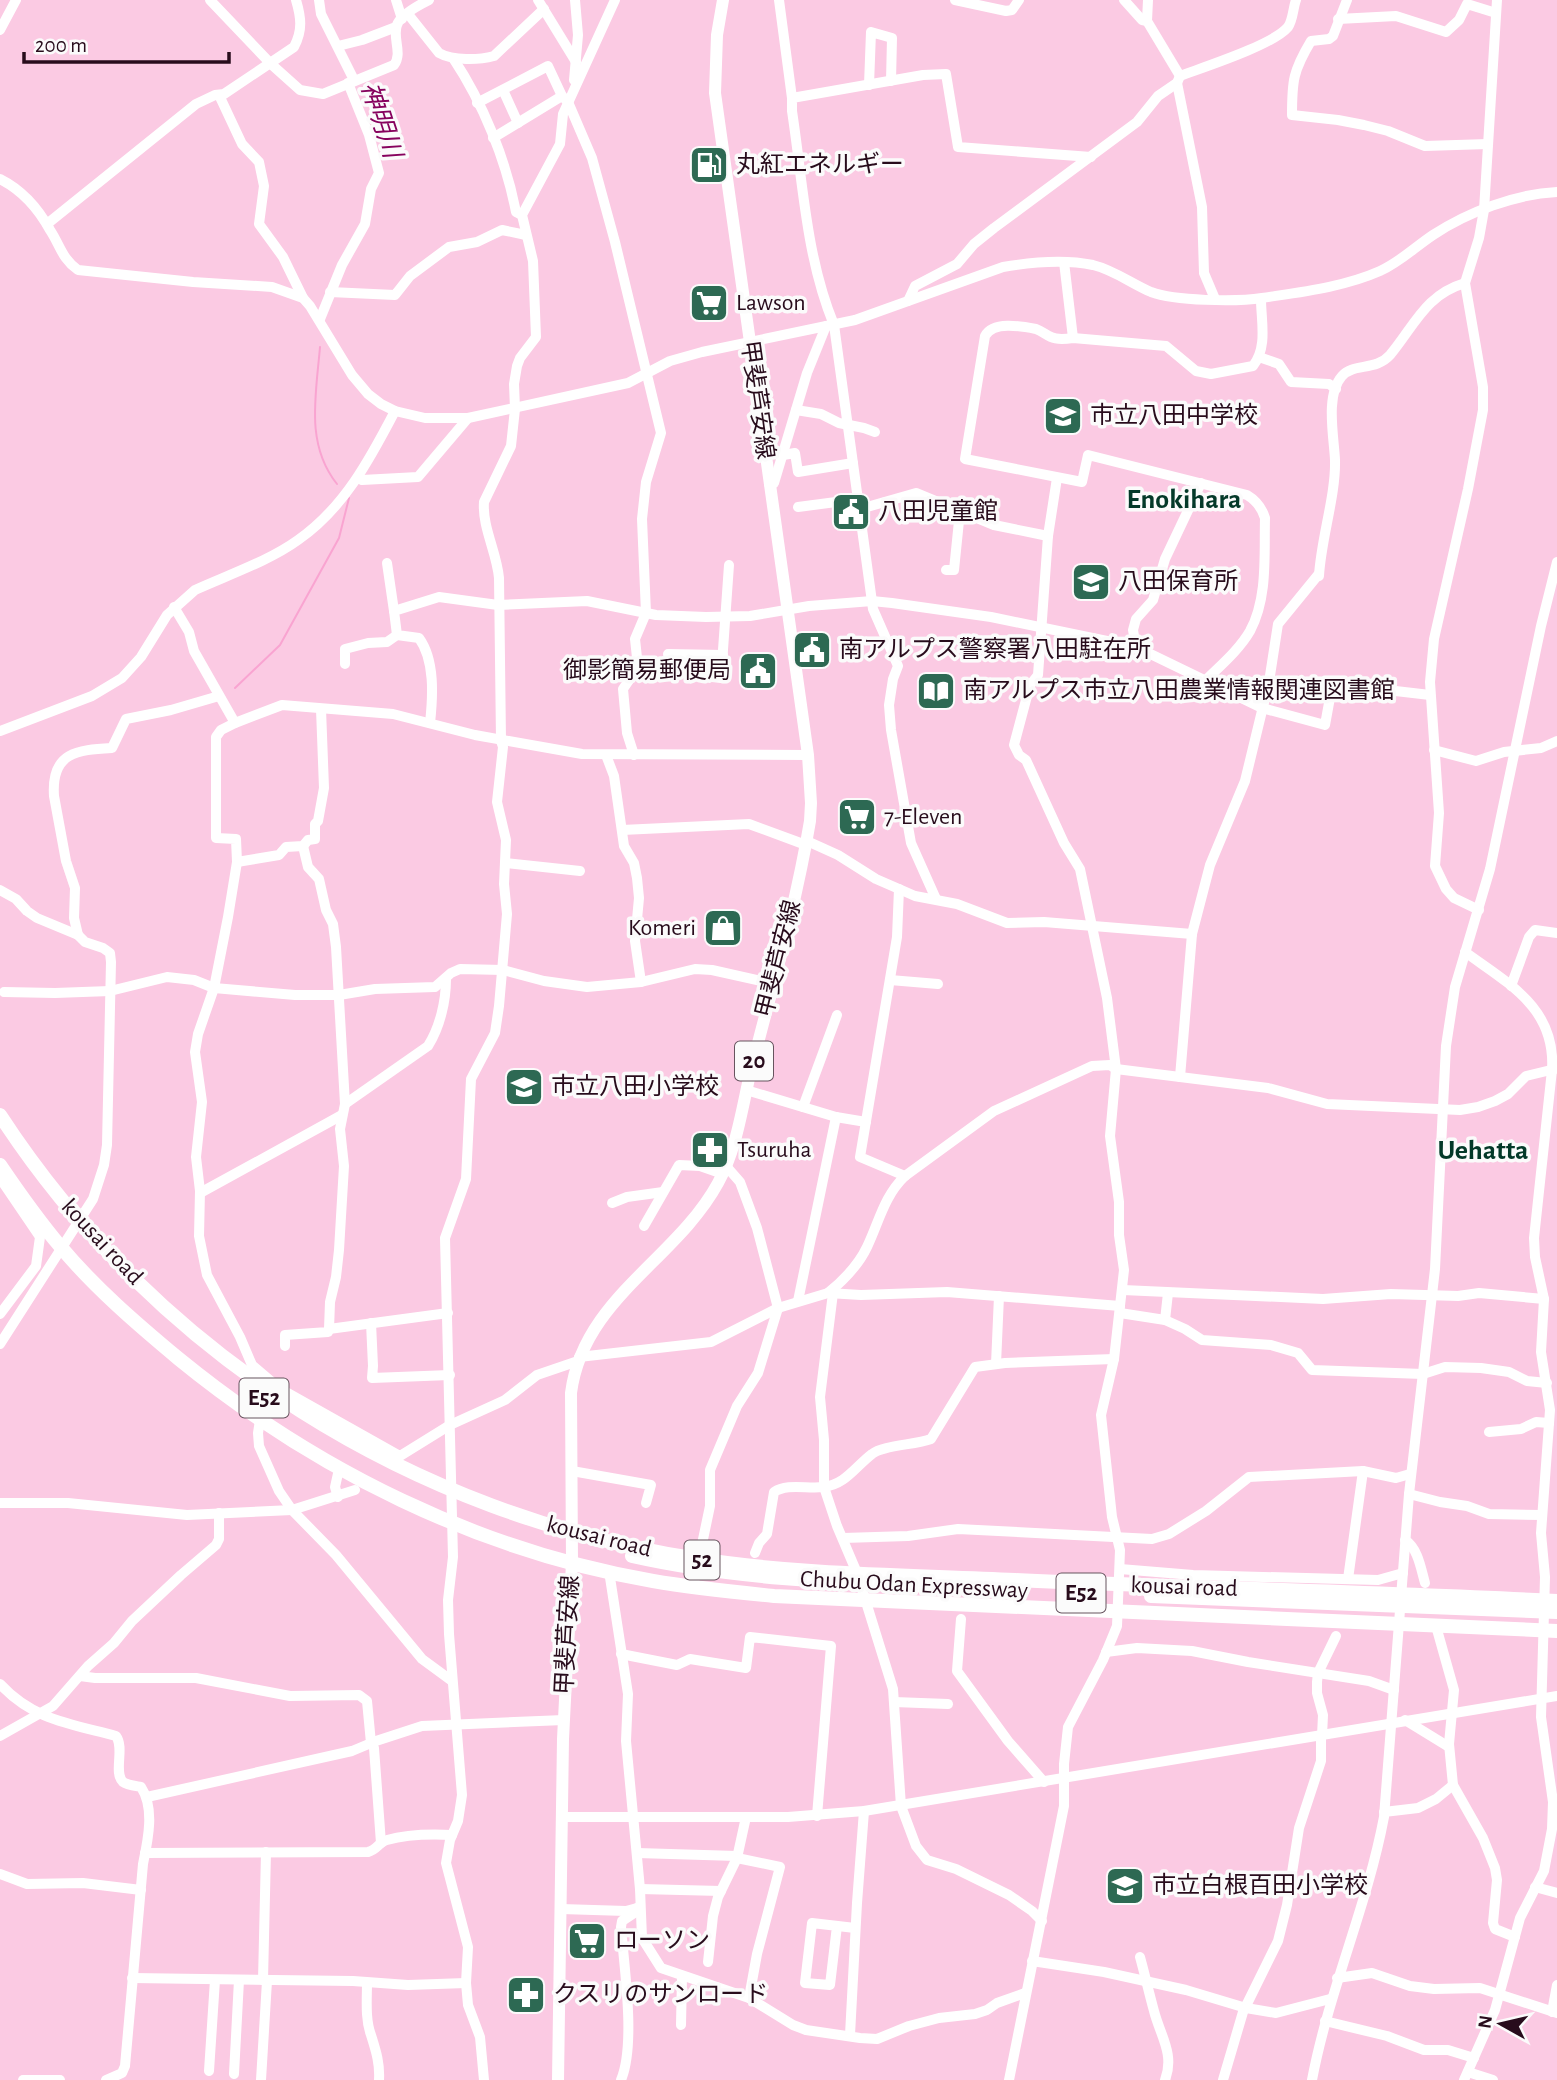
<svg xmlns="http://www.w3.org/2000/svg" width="1557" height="2080" font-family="'Alegreya Sans','Noto Sans JP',sans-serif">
  <rect width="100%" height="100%" fill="#fbcae3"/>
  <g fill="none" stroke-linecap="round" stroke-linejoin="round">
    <g stroke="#f9a4d1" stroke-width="2">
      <path d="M320,347c-4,48 -15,97 17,137"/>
      <path d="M235,688l45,-43 59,-107 10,-40"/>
    </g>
    <g stroke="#fff" stroke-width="10">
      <path d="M210,0l61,64 29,26 23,4 71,-29c9,-12 -2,-27 3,-40 3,-10 22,-20 32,-25"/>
      <path d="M319,0l2,14 33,66"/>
      <path d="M396,0l6,19"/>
      <path d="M538,0l38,62"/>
      <path d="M779,0l13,98"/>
      <path d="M955,0l51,11 6,-1 7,-10"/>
      <path d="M1124,0l18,20 5,1"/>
      <path d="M1148,0l-1,21 33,55"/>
      <path d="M1347,0l-14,36 -4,3 -18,2c-18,30 -19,40 -19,74l46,5 26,5 24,6 37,15 63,-2"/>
      <path d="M408,14l31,39c14,8 40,7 55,3l50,-47"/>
      <path d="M1338,19l58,-3 50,16 13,-12 8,-16 29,9"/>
      <path d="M0,30l16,-30"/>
      <path d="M338,46l24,-6 34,-13"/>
      <path d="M453,58c30,45 53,102 63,154l6,3"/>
      <path d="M574,80l4,-45 -3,-35"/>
      <path d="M1177,83l25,124 2,66 11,26"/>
      <path d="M869,85l2,-53 21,6 -1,43"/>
      <path d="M503,90l15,33"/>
      <path d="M219,95l23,49 17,18 5,24 -5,38 24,33 20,41"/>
      <path d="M477,103l71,-37 14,30 6,6 24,56 23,84 46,191 -15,49 -4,37 4,94 -11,26 3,28 -15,22 4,44 7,22"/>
      <path d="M493,138l69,-42"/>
      <path d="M0,179c22,11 38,29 50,51 10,15 12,29 28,40l115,12 79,5 31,11 7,8 42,69 16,19 13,10 14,7 30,7h43l160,-35 42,-22 32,-9 153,-32 148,-53c29,-5 61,-8 90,-2 21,5 39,19 58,27 24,9 85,10 111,6 39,-6 82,-11 118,-27 20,-9 35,-24 53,-36 35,-23 82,-41 124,-43"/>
      <path d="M47,224l149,-120 19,-9 9,-1 70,-47c9,-17 7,-30 2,-47"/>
      <path d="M1064,262l9,76"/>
      <path d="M330,292l65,3 15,-19 39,-29 28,-5 25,-12 24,5"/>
      <path d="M908,301l7,-15 42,-22 17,-20 20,-16 143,-106 21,-26 19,-13 3,-7c24,-9 93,-31 108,-49 5,-7 5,-19 8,-27"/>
      <path d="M320,319l22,-54 23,-41 6,-35 8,-16 -10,-38 -21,-52"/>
      <path d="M1259,357l20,7 12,18 38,2 7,5"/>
      <path d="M796,410l25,4 18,9 25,5 11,4"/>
      <path d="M783,455l12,-2 3,19 55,-9"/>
      <path d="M358,478l4,2 56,-3 50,-59"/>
      <path d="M769,484l5,-1 33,-110 19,-47"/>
      <path d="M798,507l61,-8"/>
      <path d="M860,509l56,-16 78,32 54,11"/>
      <path d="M387,563l7,48"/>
      <path d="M946,570h8l6,-59"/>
      <path d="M1319,576c2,-37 17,-81 16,-116 -1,-23 -10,-65 7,-84 11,-13 34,-5 48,-21 25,-30 35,-60 75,-72"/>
      <path d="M174,607l15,25 5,19 41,72"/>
      <path d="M1136,647l-3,-17 3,-11 17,-19 12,-41 36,-76"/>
      <path d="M668,654l55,1"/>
      <path d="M345,664v-15l23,-6 19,-1 10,-7"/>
      <path d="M704,676l17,2 8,-113"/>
      <path d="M1206,680c15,-15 33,-30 44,-49 18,-33 14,-76 15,-113 -3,-10 -8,-17 -18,-23l-159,-40 -6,27 -117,-23 20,-123c8,-15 35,-10 51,-7 6,2 10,6 15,8 6,3 15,2 22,1l93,8 30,25 15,3 42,-8c15,-19 8,-45 8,-67"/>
      <path d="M1269,682l72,12 23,-4h23l43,5"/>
      <path d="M430,723c3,-27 5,-63 -11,-85l-22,-3 -3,-24 45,-14 59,8 89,-4 69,14 50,2 44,-1 59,-10 63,-5 20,2 99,14 145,30 126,61 63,17 6,-33"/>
      <path d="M0,731l92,-35 30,-18 19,-21 26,-42 28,-25c33,-15 74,-29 103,-50 46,-32 72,-81 97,-129"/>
      <path d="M1434,750l42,11 28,-9 37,-4 16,-7"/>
      <path d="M606,755l8,21 10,70 10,17 3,15 2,20 -4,43 6,41"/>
      <path d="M622,830l127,-6 57,21"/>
      <path d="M807,841l31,14 38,24 23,10 16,7 42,8 50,19 37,-1 148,12"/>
      <path d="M237,862l42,-7 7,-8 17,-1 5,-6 7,-1v-15l3,-3 6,-33 -3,-79"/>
      <path d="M505,863l75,8"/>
      <path d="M899,889l-2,48 -37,220 45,19"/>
      <path d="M0,890l16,9 11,12 10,7 41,17 7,7 18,6 7,5 1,9 -4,183 -3,20 -11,34 -93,145"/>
      <path d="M936,899l-25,-56 -20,-113 -2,-25 4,-26 5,-13 -25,-57 -39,-284c-28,-68 -31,-142 -42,-214v-13l131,-23 23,-1 12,73 133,10"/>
      <path d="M1479,910l-25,-12 -8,-9 -11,-23 4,-53 -9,-131 4,-43 34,-150 15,-79v-23l-18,-104 14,-45 5,-28 13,-210"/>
      <path d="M78,935l-4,-17 1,-30 -9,-27 -12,-65c-3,-44 23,-46 58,-48l14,-29 45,-9 48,-14"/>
      <path d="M890,980l48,4"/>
      <path d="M1511,986l18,-49 6,-7 22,3"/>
      <path d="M4,992l51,1 55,-2 57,-14 27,3 20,8 81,7h44l36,-6 60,-2 16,-14 9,-4 43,1 41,11 43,6 54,-5 54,-13 17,1 62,14"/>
      <path d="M1180,1077l12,-143 18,-69 35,-84 24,-99 9,-58 40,-49"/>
      <path d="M746,1090l90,27 30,5"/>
      <path d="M345,1104l83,-58c12,-19 18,-45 18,-67"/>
      <path d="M803,1107l34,-92"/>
      <path d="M0,1178l40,59 -4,29 -36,48"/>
      <path d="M200,1193l142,-78"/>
      <path d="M612,1203l15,-6 36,-5"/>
      <path d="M644,1226l35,-61 21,1 23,8"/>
      <path d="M1123,1290l200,9 68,-5 67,2 21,-3 65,6"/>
      <path d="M828,1293c16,-13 30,-27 39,-46 12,-25 17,-51 38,-71l89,-65 98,-45 18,-1 6,4 152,19 59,16 133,6 18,-3 17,-6 13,-7 18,-18 29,-7"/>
      <path d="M833,1293l-13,104 4,43v47l13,39 20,47 36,116 8,117 15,40 11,14 29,9 53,26 23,16 10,10"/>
      <path d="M798,1301l38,-184"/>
      <path d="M1120,1313l45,7 20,9 17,11 69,5 27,8 14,17 111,4 22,-7 36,1 28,4 18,9 20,2"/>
      <path d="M1165,1320l3,-27"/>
      <path d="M371,1323l2,43 -1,12 78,-3"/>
      <path d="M329,1329l119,-16"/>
      <path d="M285,1346v-11l43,-3 1,-3 1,-27 6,-25 3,-27 5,-84 -4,-37 5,-25 -9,-157 -3,-23 -7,-14 -7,-31 -11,-12 -5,-21"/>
      <path d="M579,1357l132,-15 67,-34 50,-15 33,2 86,-3 173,14"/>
      <path d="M578,1361l-41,14 -32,25 -55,25 -50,31 -121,-68 -27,-23 -12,-28 -33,-62 -8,-39 1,-45 -4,-34 6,-55 -7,-50 3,-18 16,-46 14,-71 9,-55 -1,-23 -20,-1v-101l5,-7 14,-7 47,-18 111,9 82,21 107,19 226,1"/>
      <path d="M996,1364l3,-68"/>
      <path d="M279,1389l-19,31 -2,13 1,13 20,45 13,19 44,45 86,104 30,22"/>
      <path d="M1489,1432l32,-3 15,-7 13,1"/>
      <path d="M572,1471l79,14 -5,18"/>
      <path d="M1409,1494l31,8 27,4 22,8 53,1"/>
      <path d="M338,1497l-3,-10 4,-18"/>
      <path d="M0,1503h68l119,12 105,-5 63,-20"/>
      <path d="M843,1538l65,-2 50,-7 194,10 17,-5 37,-23 43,-34 114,-6 33,7 14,-4"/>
      <path d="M1405,1540c13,8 16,29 20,43"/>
      <path d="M755,1553l4,-10 8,-9 7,-42c13,-9 33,-3 49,-5 22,-2 32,-20 49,-33 11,-9 43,-9 59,-15l44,-72 30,-4 109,-4"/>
      <path d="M1120,1569l73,6 185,5 25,-7"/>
      <path d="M609,1571l19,123 -2,47 14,148 2,49 19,30 88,30 44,27 13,5 54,8 17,1 32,-13 30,-8 36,-4 12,-4 10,-7 28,-10"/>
      <path d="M1348,1579l15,-108"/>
      <path d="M693,1587l17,-81v-36l27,-64 21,-33 20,-65 -21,-80 -17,-46 -14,-16"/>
      <path d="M961,1619l-4,52 51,70 36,41"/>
      <path d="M1436,1626l18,64 -5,54 4,41 30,53 12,30 2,12 -4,43 2,6 20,8"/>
      <path d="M1106,1652l31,-4 55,3 56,11 121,19 25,9"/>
      <path d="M621,1654l56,11 13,-6 56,9 4,-31 81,9 -14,170"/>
      <path d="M80,1676l15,2h101l94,18 69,-1 8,6 4,42 3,5 7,95"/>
      <path d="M0,1684c33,36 71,40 116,52 9,12 -3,37 7,46 4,3 13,4 18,5 14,21 7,53 2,77l-18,202 -3,7 -16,7"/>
      <path d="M894,1702l54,2"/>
      <path d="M1405,1720l44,27"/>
      <path d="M0,1736l53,-30 35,-40 26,-23 18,-22 49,-46 35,-30 3,-6v-26"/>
      <path d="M1322,1736l1,-21 -6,-22v-11l1,-9 18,-37"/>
      <path d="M147,1797l205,-46 24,-10 46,-15 142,-6"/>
      <path d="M1384,1812l34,-4 18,-9 17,-14"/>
      <path d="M563,1817h225l76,-6 693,-115"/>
      <path d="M145,1853l223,-1c9,-2 11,-10 19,-12 21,-6 44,-6 65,-5"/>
      <path d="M637,1853l100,3"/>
      <path d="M737,1858l43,9 -23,87 -8,44"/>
      <path d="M0,1874l27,10 56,-1 58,7"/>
      <path d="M1535,1887l22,6"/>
      <path d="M640,1889l81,2"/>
      <path d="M561,1909l65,2 11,-3"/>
      <path d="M837,1926l-7,59 -25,-2 7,-60 43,5"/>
      <path d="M1140,1957c5,18 9,36 14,54 6,24 21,43 11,69"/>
      <path d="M1032,1961l72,11 82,18 60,18 30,5 54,-14"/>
      <path d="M708,1962l5,-46 5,-19 19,-39 9,-41"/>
      <path d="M132,1978l221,3 55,4 58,-2"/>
      <path d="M1337,1978l35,-5 38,13 24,3 46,-1 77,25"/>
      <path d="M263,1980l3,-128"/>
      <path d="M367,1983c0,16 -2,36 4,52 5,16 9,28 8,45"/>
      <path d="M1552,2012l5,-27"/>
      <path d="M1325,2021l62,15 37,14h24l26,8"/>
      <path d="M681,2025l1,-49"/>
      <path d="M850,2035l7,-132 7,-92"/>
      <path d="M209,2071l6,-91"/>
      <path d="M1468,2072l25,8"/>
      <path d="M234,2074l5,-94"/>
      <path d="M23,2080h37"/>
      <path d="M261,2080l6,-99"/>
      <path d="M484,2080l-4,-43 -12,-32 -2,-22 2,-36 -22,-84 4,-23 8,-19 4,-26 -13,-161 -1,-34 5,-43 -8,-319 21,-59 5,-100 24,-46 4,-27 8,-92 -3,-30 2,-44 -9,-38 6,-55 -2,-6 -2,-163c-2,-25 -17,-51 -15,-76l27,-56 4,-37 -1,-25 3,-18 3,-8 16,-21 -3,-76 -11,-46 38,-71 3,-30 52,-114"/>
      <path d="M621,2080c15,-36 3,-113 0,-153l1,-6 12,-8 3,-5"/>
      <path d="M1009,2080l55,-274v-42l4,-37 35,-67 14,-34 3,-76 -8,-33 -11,-102 13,-56 10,-89 -5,-35v-33l-9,-66 6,-67 -9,-71 -27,-129 -16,-26 -38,-83 -7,-5 -5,-10 16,-60 8,-10 10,-139 9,-58"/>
      <path d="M1223,2080l20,-68 35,-71 9,-36 12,-77 22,-67v-25"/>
      <path d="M1312,2080c17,-90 55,-173 72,-263l25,-323 26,-225 11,-223 9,-59 35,-118 51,-243 16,-64"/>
      <path d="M1464,2080l31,-70 25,-92 24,-47 8,-42 1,-27 -12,-85 4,-140 -4,-44 9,-123 -9,-58 3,-53 -9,-42 -1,-19 18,-168c4,-62 -43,-86 -87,-118"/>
    </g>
    <path stroke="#fff" stroke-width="12" d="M558,2080l5,-341 9,-177 -1,-169c12,-94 105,-133 147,-210 19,-34 24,-76 33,-113 21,-82 45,-165 59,-249l1,-18 -3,-48 -93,-662 2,-58 6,-35"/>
    <g stroke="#fff" stroke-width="14">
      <path d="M0,1115c157,241 414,401 698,444 104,16 212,16 317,21 181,8 361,12 542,21"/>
      <path d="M0,1165c19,28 38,55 60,81 35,42 77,78 119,113 136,111 300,192 474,222 40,7 80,11 121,15l783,35"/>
      <path d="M632,1556c116,26 234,27 352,32"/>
      <path d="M1151,1596l406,16"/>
    </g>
  </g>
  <defs>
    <g id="fuel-square" transform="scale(2.0125)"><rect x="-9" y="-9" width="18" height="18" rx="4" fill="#2d6953" stroke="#fbfbfb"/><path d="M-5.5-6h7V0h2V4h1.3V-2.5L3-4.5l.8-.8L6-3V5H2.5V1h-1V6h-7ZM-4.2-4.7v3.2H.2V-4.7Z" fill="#fff"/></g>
    <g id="supermarket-square" transform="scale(2.0125)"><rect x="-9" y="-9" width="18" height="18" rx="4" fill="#2d6953" stroke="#fbfbfb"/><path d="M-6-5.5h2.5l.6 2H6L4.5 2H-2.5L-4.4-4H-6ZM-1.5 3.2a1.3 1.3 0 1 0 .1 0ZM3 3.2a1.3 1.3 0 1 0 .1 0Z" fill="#fff"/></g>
    <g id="school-square" transform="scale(2.0125)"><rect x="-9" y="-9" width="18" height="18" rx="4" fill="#2d6953" stroke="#fbfbfb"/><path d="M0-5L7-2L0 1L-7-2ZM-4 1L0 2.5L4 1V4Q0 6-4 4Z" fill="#fff"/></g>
    <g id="civic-square" transform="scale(2.0125)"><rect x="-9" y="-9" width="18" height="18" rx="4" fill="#2d6953" stroke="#fbfbfb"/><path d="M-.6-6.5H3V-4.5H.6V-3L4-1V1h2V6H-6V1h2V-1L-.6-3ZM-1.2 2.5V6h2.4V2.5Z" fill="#fff"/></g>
    <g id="library-square" transform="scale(2.0125)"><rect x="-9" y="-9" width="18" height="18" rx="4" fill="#2d6953" stroke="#fbfbfb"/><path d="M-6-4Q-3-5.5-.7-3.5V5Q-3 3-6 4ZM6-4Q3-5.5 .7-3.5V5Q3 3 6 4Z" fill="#fff"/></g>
    <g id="shop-square" transform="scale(2.0125)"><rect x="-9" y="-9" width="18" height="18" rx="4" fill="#2d6953" stroke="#fbfbfb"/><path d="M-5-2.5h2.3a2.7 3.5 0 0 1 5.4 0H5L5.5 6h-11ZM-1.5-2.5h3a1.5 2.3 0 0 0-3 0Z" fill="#fff"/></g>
    <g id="pharmacy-square" transform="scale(2.0125)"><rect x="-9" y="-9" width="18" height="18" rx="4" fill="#2d6953" stroke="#fbfbfb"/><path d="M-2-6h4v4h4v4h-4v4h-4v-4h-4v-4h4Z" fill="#fff"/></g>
  </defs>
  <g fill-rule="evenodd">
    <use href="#fuel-square" x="709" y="165"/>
    <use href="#supermarket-square" x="709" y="303"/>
    <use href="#school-square" x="1063" y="416"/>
    <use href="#civic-square" x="851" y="512"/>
    <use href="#school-square" x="1091" y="582"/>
    <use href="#civic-square" x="812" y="650"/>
    <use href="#civic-square" x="758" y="671"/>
    <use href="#library-square" x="936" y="691"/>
    <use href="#supermarket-square" x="857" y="817"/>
    <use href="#shop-square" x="723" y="928"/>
    <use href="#school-square" x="524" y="1087"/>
    <use href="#pharmacy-square" x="710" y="1150"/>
    <use href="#school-square" x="1125" y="1886"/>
    <use href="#supermarket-square" x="587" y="1941"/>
    <use href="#pharmacy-square" x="526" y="1995"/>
  </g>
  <g text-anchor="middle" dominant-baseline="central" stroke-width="7" stroke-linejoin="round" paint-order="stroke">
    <g fill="#fbfbfb" stroke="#67545f" stroke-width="2">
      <rect x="735" y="1041.5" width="38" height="39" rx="5"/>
      <rect x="239.5" y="1378.5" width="49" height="39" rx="5"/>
      <rect x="684.5" y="1540.5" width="35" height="39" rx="5"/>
      <rect x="1056.5" y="1573.5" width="49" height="39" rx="5"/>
    </g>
    <g font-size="23" font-weight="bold" fill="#280c1c">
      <text x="754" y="1061">20</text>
      <text x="264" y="1398">E52</text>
      <text x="702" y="1560">52</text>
      <text x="1081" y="1593">E52</text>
    </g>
    <g font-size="24" fill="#280c1c" stroke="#fbfbfb" text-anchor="start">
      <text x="736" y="165">丸紅エネルギー</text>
      <text x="736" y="303">Lawson</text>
      <text x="1090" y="416">市立八田中学校</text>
      <text x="878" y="512">八田児童館</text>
      <text x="1118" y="582">八田保育所</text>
      <text x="839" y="650">南アルプス警察署八田駐在所</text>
      <text x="731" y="671" text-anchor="end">御影簡易郵便局</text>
      <text x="963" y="691">南アルプス市立八田農業情報関連図書館</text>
      <text x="884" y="817">7-Eleven</text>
      <text x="696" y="928" text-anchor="end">Komeri</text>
      <text x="551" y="1087">市立八田小学校</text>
      <text x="737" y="1150">Tsuruha</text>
      <text x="1152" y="1886">市立白根百田小学校</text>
      <text x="614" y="1941">ローソン</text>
      <text x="553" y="1995">クスリのサンロード</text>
    </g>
    <g font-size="24" fill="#280c1c" stroke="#fbfbfb">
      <text transform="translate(757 400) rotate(82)">甲斐芦安線</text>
      <text transform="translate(779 959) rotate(-76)">甲斐芦安線</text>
      <text transform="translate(102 1242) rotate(47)">kousai road</text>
      <text transform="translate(599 1537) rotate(14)">kousai road</text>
      <text transform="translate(914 1585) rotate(3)">Chubu Odan Expressway</text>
      <text transform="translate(1184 1587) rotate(2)">kousai road</text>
      <text transform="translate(568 1635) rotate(-87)">甲斐芦安線</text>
    </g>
    <g font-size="26" font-style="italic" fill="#87035e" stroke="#fbfbfb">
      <text transform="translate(381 120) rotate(72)">神明川</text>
    </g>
    <g font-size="28" font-weight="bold" fill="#043929" stroke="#fbfbfb">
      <text x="1184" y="500">Enokihara</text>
      <text x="1483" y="1151">Uehatta</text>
    </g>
  </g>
  <g transform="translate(1501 2024) rotate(278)" stroke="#fbfbfb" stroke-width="5" paint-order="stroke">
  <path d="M0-5L12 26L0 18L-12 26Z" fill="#280c1c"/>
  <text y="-10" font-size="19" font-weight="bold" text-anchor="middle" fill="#280c1c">N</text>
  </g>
  <path d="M24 52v10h205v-10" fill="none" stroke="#280c1c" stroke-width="3.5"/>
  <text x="35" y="52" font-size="21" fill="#280c1c" stroke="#fbfbfb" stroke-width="5" paint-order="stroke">200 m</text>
</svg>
